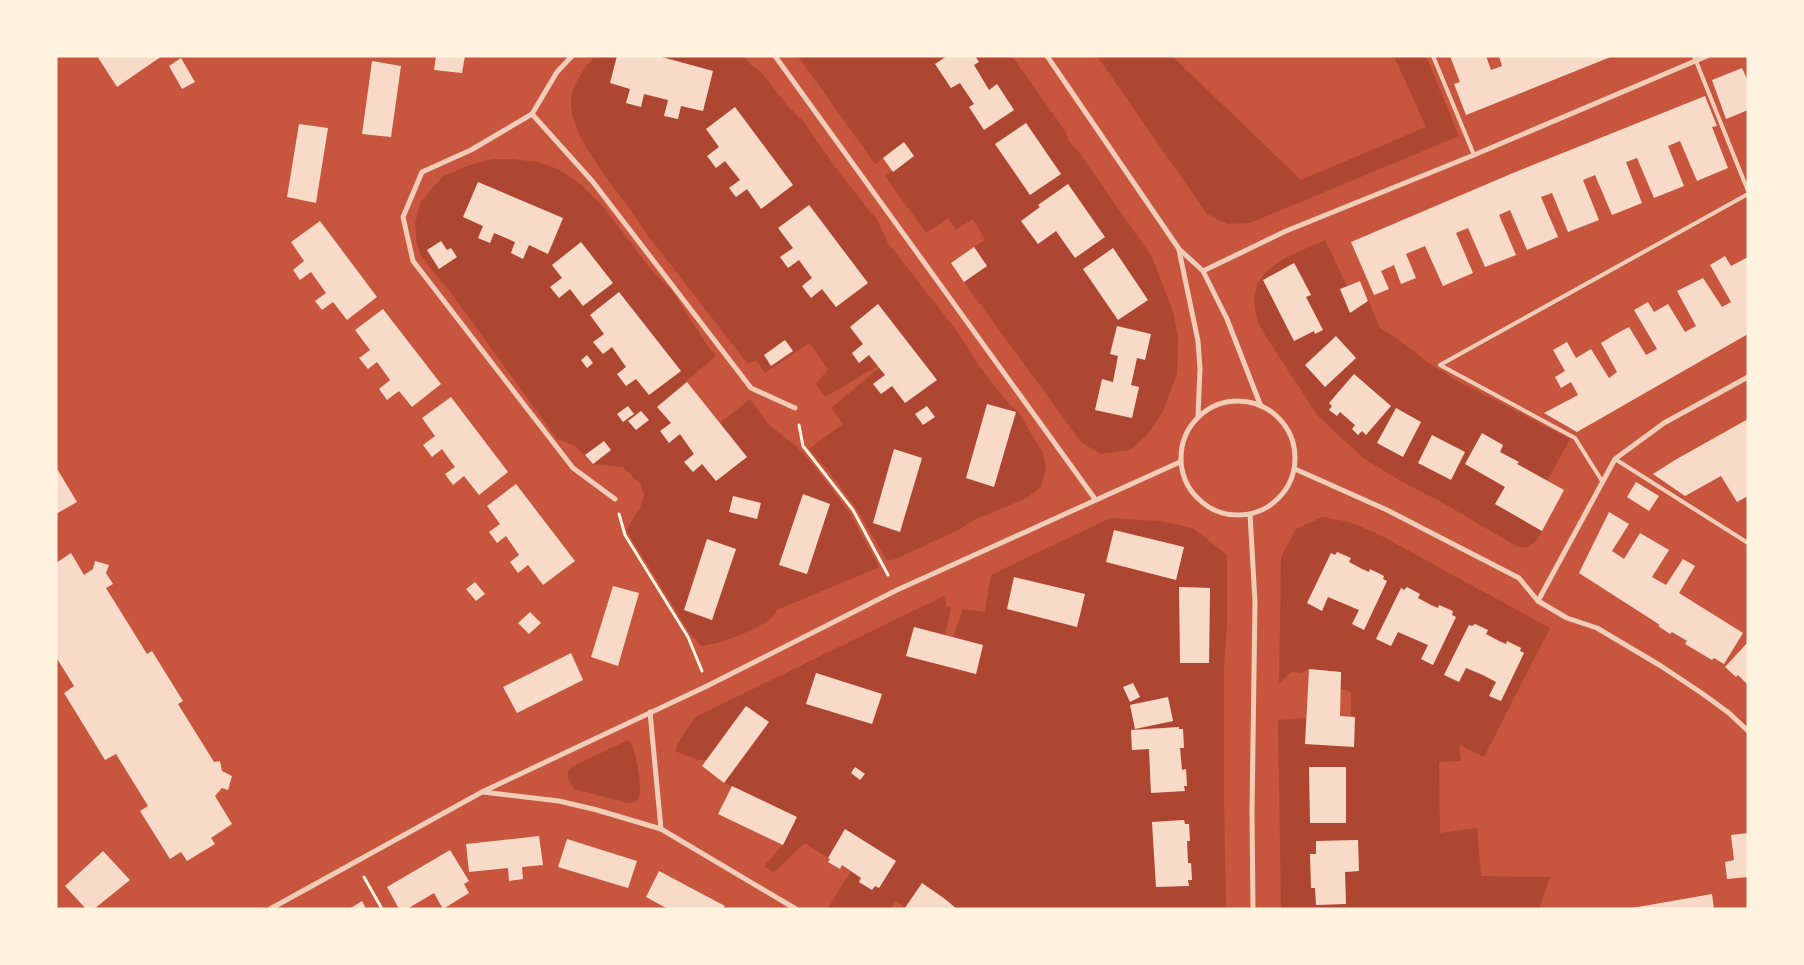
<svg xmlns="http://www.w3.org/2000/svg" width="1804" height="965" font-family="'Source Sans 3',sans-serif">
  <rect width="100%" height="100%" fill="#c8553d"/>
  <g fill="#ae4732" fill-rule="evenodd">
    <path d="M617,56l-7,27 20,6 -4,14 15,4 3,-13 24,6 -3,16 13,3 3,-13 22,5 10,-40 -55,-15h86l7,9 10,7 25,32 17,17 35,50 39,49 11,23 68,87 23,36 29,37 11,10 24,40 3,15 -5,19 -14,11 -53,22 -14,9 -64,30 -9,2 -31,-53 -26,-35 -21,-24 34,-25 -12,-16 48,-40 6,7 -12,9 8,10 11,-8 13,17 31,-24 -58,-75 -28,23 13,17 -11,10 7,9 10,-8 9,11 -53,31 -9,-13 12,-15 -19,-26 -44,30 -8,-12 -10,2 -101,-130c-21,-36 -77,-92 -75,-133 1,-15 14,-33 24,-44zM735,107l58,78 -31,23 -15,-19 -11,8 -7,-9 11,-8 -15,-19 -6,-14 -13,-18zM810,205l57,78 -31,24 -14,-18 -11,9 -8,-12 9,-8 -13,-18 -11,8 -8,-11 13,-9 -14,-20zM988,404l6,82 -28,-8zM894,450l28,8 -22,73 -27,-8z"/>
    <path d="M798,56h149l-11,8 15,24 9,-5 14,21 -5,3 15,23 30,-20 -17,-25 -8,5 -15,-25 5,-4 -4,-5h37l54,76 2,8 10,11 74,106 22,57 4,25 -1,35 -14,37 -16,24 -17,15 -30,4 -19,-12 -117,-160 23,-16 -13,-19 11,-7 -12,-21 -17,11 -8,-12 -22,15 -41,-57 29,-20 -10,-14 -29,22zM1026,123l35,51 -31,21 -35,-50zM1068,184l36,53 -29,21 -19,-27 -18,13 -17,-23 19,-14 -2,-2zM1113,248l35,52 -30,20 -35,-50zM1117,326l33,8 -13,24 -6,27 8,2 -7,31 -37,-8 7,-30 11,2 5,-26 -8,-2z"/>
    <path d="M1097,56h75l129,124 125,-53 -32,-71h32l33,80 -209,87 -23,1 -20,-10z"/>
    <path d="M492,159h20l26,3 22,8 18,12 22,21 50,65 23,24 32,50 11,14 -59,50 14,17 -11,8 9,12 11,-9 14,20 -9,8 8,10 9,-8 15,17 30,-24 -27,-34 30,-24 18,25 28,22 18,20 35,46 30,55 -102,43c-2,3 -4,7 -7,9 -16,12 -49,25 -69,27l-12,-14 -63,-102 14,-22 4,-13 -3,-10 -18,-18 -30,-3 -19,-19 -17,-6 -106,-146 -29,-35 -5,-13 -2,-21 5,-21 22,-26 25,-11zM478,182l85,37 -15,35 -19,-9 -6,13 -12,-5 4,-11 -21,-9 -4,10 -12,-5 5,-12 -20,-9zM581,242l32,41 -30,23 -13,-17 -11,9 -9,-11 12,-9zM619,293l62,78 -32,24 -13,-16 -10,7 -9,-12 9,-7 -14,-20 -10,7 -9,-12 11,-8 -14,-19zM803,495l27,9 -24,70 -27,-9zM707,539l29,10 -24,71 -28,-10z"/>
    <path d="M1325,240l22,46 13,-5 20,47 14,8 32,25 28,18 116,60 -23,42 -30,-17 1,-2 -18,-10 3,-7 -21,-11 -17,30 40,23 -10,17 47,27 -5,9 -9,7h-10l-75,-44 -46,-24 -35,-22 -44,-41 -57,-87c-24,-57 22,-70 64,-89zM1295,263l16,31 -5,3 17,33 -8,3 -1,-2 -20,10 -31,-61zM1336,337l20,21 -31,29 -20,-22zM1354,374l8,57 -4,4 -6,-6 3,-4 -15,-13 -3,4 -7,-6 2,-4 -3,-2z"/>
    <path d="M1322,517l28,5 28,12 172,94 -66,129 -25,-12 2,16 -22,1 1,71 37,-5 4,48 69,1 -11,32h-258l-3,-189 28,-2 -1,26 49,2 1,-29 -4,-1v-24l-10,-3v-17l-32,-3 -8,4 -9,-1 -13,11 2,-126 15,-28zM1338,552l13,6 -2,4 20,10 1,-3 14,7 -32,48 7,-14 -31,-13 -6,13 -15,-7 25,-50 3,2zM1407,587l13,7 -2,4 20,10 1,-3 14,6 -1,4 4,2 -23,48 -12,-6 7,-14 -30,-13 -7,14 -15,-7 25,-51 3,2zM1475,624l13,6 -2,4 20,10 1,-3 14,6 -1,4 4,2 -23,48 -12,-5 7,-14 -30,-14 -7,14 -15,-7 25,-50 3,1zM1309,767h37v55l-36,1zM1358,840l1,31 -14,1 1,32 -30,1 -1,-17h-4l-1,-34h6v-13z"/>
    <path d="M1110,518l49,3 34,7 34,27v70l-3,44v131l2,109h-269l-35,-26 -17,24 1,2h-2l1,-2 -9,-6 -6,8h-61l-1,-1 23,-37 10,7 -2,4 13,8 3,-4 4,2 17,-27 -51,-32 -17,29 -23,-15 -31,29 -10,-6 19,-21 13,-28 -72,-34 45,-61 -23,-16 -40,54h-8l-23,-9 3,-8 17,-26 249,-121 3,11h4l-6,28 -31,-8 -8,29 70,18 7,-29 -30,-8 10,-28 22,3 6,-37zM1114,530l70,17 -8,33 -70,-18zM1014,577l71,17 -8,32 -70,-17zM1180,587l30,1 -1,75h-29zM816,673l66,21 -10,30 -66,-21zM1168,697l5,24 -38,7 -5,-23zM1179,727v2h4l1,18 -4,1 2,22h4l1,15 -3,1v5l-33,2 -2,-44 -17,1 -1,-20zM1184,820l1,4h4l1,16 -3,1 1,22h3l1,16 -4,1 1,5 -33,2 -4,-65z"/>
    <path d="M626,741l5,1c4,9 13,49 7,57 -2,4 -6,4 -10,4l-54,-14 -6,-11v-8l5,-4z"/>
  </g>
  <g fill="#f7dbc8">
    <path d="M97,56h65l-45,31z"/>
    <path d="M436,56h29l-3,17 -28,-3z"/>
    <path d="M617,56h41l55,15 -10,40 -22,-5 -3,13 -14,-3 4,-16 -24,-6 -3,13 -15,-4 4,-14 -20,-6z"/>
    <path d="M947,56h28l4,6 -5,3 15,25 8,-6 17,26 -30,20 -15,-23 5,-3 -14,-21 -9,5 -16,-24z"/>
    <path d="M1450,56h36l5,14 11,-4 -3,-10h114l-147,59 -12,-31 6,-2z"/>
    <path d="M181,58l14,24 -13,7 -13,-23z"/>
    <path d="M372,61l29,5 -10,71 -29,-3z"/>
    <path d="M1742,68l6,13v29l-22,9 -14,-39z"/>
    <path d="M1705,96l12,30 -5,1 16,41 -31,13 -17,-40 -12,5 16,40 -30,12 -17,-40 -11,4 16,41 -30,12 -17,-40 -12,5 16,40 -31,12 -16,-39 -11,4 17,40 -31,13 -17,-40 -11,5 17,40 -31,12 -17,-39 -12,5 17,40 -30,13 -18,-40 -19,8 10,24 -15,6 -7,-19 -13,6 8,18 -15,6 -23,-53 162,-69z"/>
    <path d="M735,107l58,78 -32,24 -14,-20 -11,8 -7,-9 11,-8 -15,-19 -9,7 -9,-12 12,-9 -13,-18z"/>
    <path d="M1026,123l35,51 -31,21 -35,-51z"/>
    <path d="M299,124l29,4 -12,75 -29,-6z"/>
    <path d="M904,142l10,14 -21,16 -10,-14z"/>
    <path d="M478,182l85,36 -15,36 -19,-9 -6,14 -12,-6 4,-11 -21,-9 -4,10 -12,-5 5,-12 -20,-9z"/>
    <path d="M1068,184l37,53 -30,21 -19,-27 -18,13 -17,-23 19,-14 -2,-2z"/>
    <path d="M809,205l59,78 -32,24 -14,-18 -11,9 -9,-12 10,-8 -13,-18 -11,8 -8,-11 13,-9 -15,-20z"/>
    <path d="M320,221l57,76 -30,23 -14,-18 -11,8 -7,-9 11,-8 -15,-21 -11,8 -7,-10 11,-9 -13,-19z"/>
    <path d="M441,241l6,9 4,-2 6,9 -18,12 -12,-19z"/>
    <path d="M581,242l32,41 -30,23 -13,-17 -11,9 -9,-11 12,-9 -10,-13z"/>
    <path d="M974,247l13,19 -23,16 -13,-19z"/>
    <path d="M1113,248l35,52 -30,20 -35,-51z"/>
    <path d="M1725,256l6,10 17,-9v77l-171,98 -33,-19 34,-18 -7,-13 -10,6 -6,-11 10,-6 -12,-21 14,-8 9,16 15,-9 18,29 8,-6 -16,-29 13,-8 15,-8 17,28 11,-6 -23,-39 14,-8 6,10 14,-8 17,28 11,-6 -19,-35 26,-13 19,29 9,-5 -21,-37z"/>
    <path d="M1294,263l17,32 -5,2 17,33 -8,4 -1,-3 -20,10 -31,-61z"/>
    <path d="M1360,281l8,20 -18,12 -10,-24z"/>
    <path d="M619,292l62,79 -32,24 -13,-16 -10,7 -9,-12 9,-7 -14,-20 -9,7 -10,-12 11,-8 -14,-19z"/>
    <path d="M878,304l59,76 -32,23 -13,-17 -11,8 -8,-10 12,-9 -16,-20 -10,8 -7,-10 11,-9 -13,-17z"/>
    <path d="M383,309l58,75 -29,23 -13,-16 -12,9 -8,-11 11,-9 -13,-18 -9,7 -9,-11 11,-8 -15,-20z"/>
    <path d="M1117,326l34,8 -6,26 -8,-2 -6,27 8,2 -7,31 -37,-8 7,-31 11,3 5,-26 -8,-2z"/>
    <path d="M1336,336l20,22 -31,29 -20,-22z"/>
    <path d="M785,340l8,11 -22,15 -7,-11z"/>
    <path d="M587,355l6,8 -6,5 -6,-8z"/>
    <path d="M1354,374l37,32 -25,29 -4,-4 -4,4 -6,-6 3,-4 -15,-13 -3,4 -8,-6 3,-4 -3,-3z"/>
    <path d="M687,382l60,75 -31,24 -14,-17 -9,8 -9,-10 10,-8 -14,-20 -11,9 -9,-12 11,-8 -14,-16z"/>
    <path d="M451,397l57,75 -29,23 -15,-19 -11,9 -8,-11 10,-7 -6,-8 -7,-10 -10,8 -9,-12 12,-9 -13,-18z"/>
    <path d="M987,404l29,8 -22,75 -28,-9z"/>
    <path d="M628,406l6,8 -11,8 -6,-8z"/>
    <path d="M927,406l8,11 -12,8 -8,-11z"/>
    <path d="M1396,408l25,14 -18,35 -26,-14z"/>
    <path d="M641,411l8,9 -13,10 -8,-9z"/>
    <path d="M1748,419v77l-11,6 -16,-26 -36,20 -32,-22 22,-14z"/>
    <path d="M1482,433l21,12 -3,7 19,10 -2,2 47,26 -22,41 -47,-27 10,-17 -40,-23z"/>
    <path d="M1432,435l33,17 -14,28 -33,-17z"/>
    <path d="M604,441l7,9 -18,14 -8,-9z"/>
    <path d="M894,449l28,9 -22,74 -27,-9z"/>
    <path d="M56,467l21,35 -21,12z"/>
    <path d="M1636,482l23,14 -10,15 -22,-14z"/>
    <path d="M516,484l59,77 -32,24 -15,-20 -10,8 -8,-11 9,-7 -13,-19 -9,7 -8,-11 11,-8 -13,-18z"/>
    <path d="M803,494l27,10 -23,70 -28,-9z"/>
    <path d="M733,496l28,7 -4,16 -28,-7z"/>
    <path d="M1609,512l20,12 -17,27 12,8 16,-26 29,17 -17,27 14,8 17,-26 12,7 -16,27 64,40 -19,31 -10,-6 -2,2 -27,-16 2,-3 -15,-9 -2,2 -12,-8 2,-1 -81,-52z"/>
    <path d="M1114,530l70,17 -8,33 -70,-18z"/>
    <path d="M707,539l29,10 -24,71 -28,-10z"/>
    <path d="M1337,552l14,6 -2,4 13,7 7,3 1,-3 14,7 -1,3 4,2 -23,49 -12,-6 7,-14 -31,-13 -6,14 -15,-8 24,-50 4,2z"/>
    <path d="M71,553l13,22 9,-6 2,-8 14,4 -3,8 7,11 -7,4 41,66 5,-3 31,50 -5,3 36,58 6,-1 2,10 10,5 -4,14 -6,-2 -7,8 17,28 -21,14 4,6 -28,17 -6,-9 -11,7 -30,-48 8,-5 -32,-52 -11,6 -41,-67 10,-7 -18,-29v-94z"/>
    <path d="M1014,577l71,17 -8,33 -70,-18z"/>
    <path d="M475,582l10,12 -9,7 -10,-12z"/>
    <path d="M613,586l26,7 -21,73 -27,-9z"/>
    <path d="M1179,587l31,1 -1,75h-29z"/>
    <path d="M1407,587l13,7 -2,4 13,7 7,3 1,-3 14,6 -1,4 4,2 -23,48 -12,-6 7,-14 -30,-13 -7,14 -15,-7 25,-51 3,2z"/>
    <path d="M530,612l11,11 -12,11 -11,-11z"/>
    <path d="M1475,624l13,6 -2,4 13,7 7,3 1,-3 14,7 -1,3 4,2 -23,48 -12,-5 7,-14 -13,-7 -17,-7 -7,14 -15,-7 25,-50 3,1z"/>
    <path d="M914,627l69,18 -7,29 -70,-18z"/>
    <path d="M1748,642v43l-10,-10 -2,2 -11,-10z"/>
    <path d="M571,653l12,27 -66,33 -14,-26z"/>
    <path d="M1309,669l32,3 -1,44 15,1 -1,30 -49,-3z"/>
    <path d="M816,673l66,21 -10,30 -66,-20z"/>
    <path d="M1133,683l7,14 -10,5 -7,-15z"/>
    <path d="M1168,697l5,24 -38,8 -5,-24z"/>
    <path d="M746,706l23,16 -45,61 -22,-17z"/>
    <path d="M1179,727v2h4l1,19h-4l2,22 4,-1 1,17h-3l1,5 -34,2 -2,-44 -17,1 -1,-20z"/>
    <path d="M855,767l10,7 -5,6 -9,-7z"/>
    <path d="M1309,767h37v56h-36z"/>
    <path d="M732,786l65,31 -14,28 -65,-31z"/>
    <path d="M1184,820l1,4h4l1,17h-3l1,22h3l1,17h-4l1,6 -33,1 -4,-65z"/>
    <path d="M845,829l51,32 -17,27 -4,-2 -3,4 -13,-8 2,-4 -19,-13 -2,4 -12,-7 2,-3 -2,-1z"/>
    <path d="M1748,833v44l-21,2 -2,-17 9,-2 -3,-25z"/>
    <path d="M539,836l4,29 -21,2 1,12 -14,2 -1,-13 -39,4 -3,-28z"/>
    <path d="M567,839l70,22 -9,27 -70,-21z"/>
    <path d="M1358,840l1,31 -14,1 1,32 -30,1 -1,-17h-4l-1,-34h6v-13z"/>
    <path d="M450,850l19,31 -5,3 5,9 -26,16 -9,-16 -27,16h-8l-12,-22z"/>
    <path d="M103,851l27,29 -36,29h-8l-21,-23z"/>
    <path d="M659,871l66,35 -2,3h-55l-22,-12z"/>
    <path d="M922,883l23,16 12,10h-51l-1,-1z"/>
    <path d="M1712,894l2,15h-82v-1z"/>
    <path d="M362,901l4,8h-17z"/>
  </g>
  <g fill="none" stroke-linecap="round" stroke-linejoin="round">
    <g stroke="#fff3e0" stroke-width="3">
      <path d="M799,425l4,21 50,64 35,65"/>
      <path d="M619,514l6,21 63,102 14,34"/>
      <path d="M364,877l18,32"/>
    </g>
    <g stroke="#f1ccb7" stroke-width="4">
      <path d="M1433,56l41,99"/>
      <path d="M1694,56l54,135"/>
      <path d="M1615,459l133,84"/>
      <path d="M1602,481l-27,-43 -135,-73 308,-171"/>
    </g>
    <g stroke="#f1ccb7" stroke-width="5">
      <path d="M572,56l-15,16 -25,42 -61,36 -49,22 -19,45 10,44 160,207 42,31"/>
      <path d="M775,56l320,443"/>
      <path d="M1047,56l132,193 24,22 24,48 33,85"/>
      <path d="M532,114l61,68 158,206 44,20"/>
      <path d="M1179,250l19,91 2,28 -2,47"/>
      <path d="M1203,271l83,-40 188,-76 233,-99"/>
      <circle cx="1238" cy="458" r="57"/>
      <path d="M1295,469l92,41 132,68 19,23 29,17 30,10 64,38 42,28 26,19 19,18"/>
      <path d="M1250,514l5,88 -3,211 1,96"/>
      <path d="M1538,601l77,-142 49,-36 84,-46"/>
      <path d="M650,712l11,117"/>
      <path d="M483,792l76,9 38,9 64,19 135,80"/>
      <path d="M270,909l212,-117 225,-106 190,-96 283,-128"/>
    </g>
  </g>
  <rect width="1804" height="965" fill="none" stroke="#fff3e0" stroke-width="115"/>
</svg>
